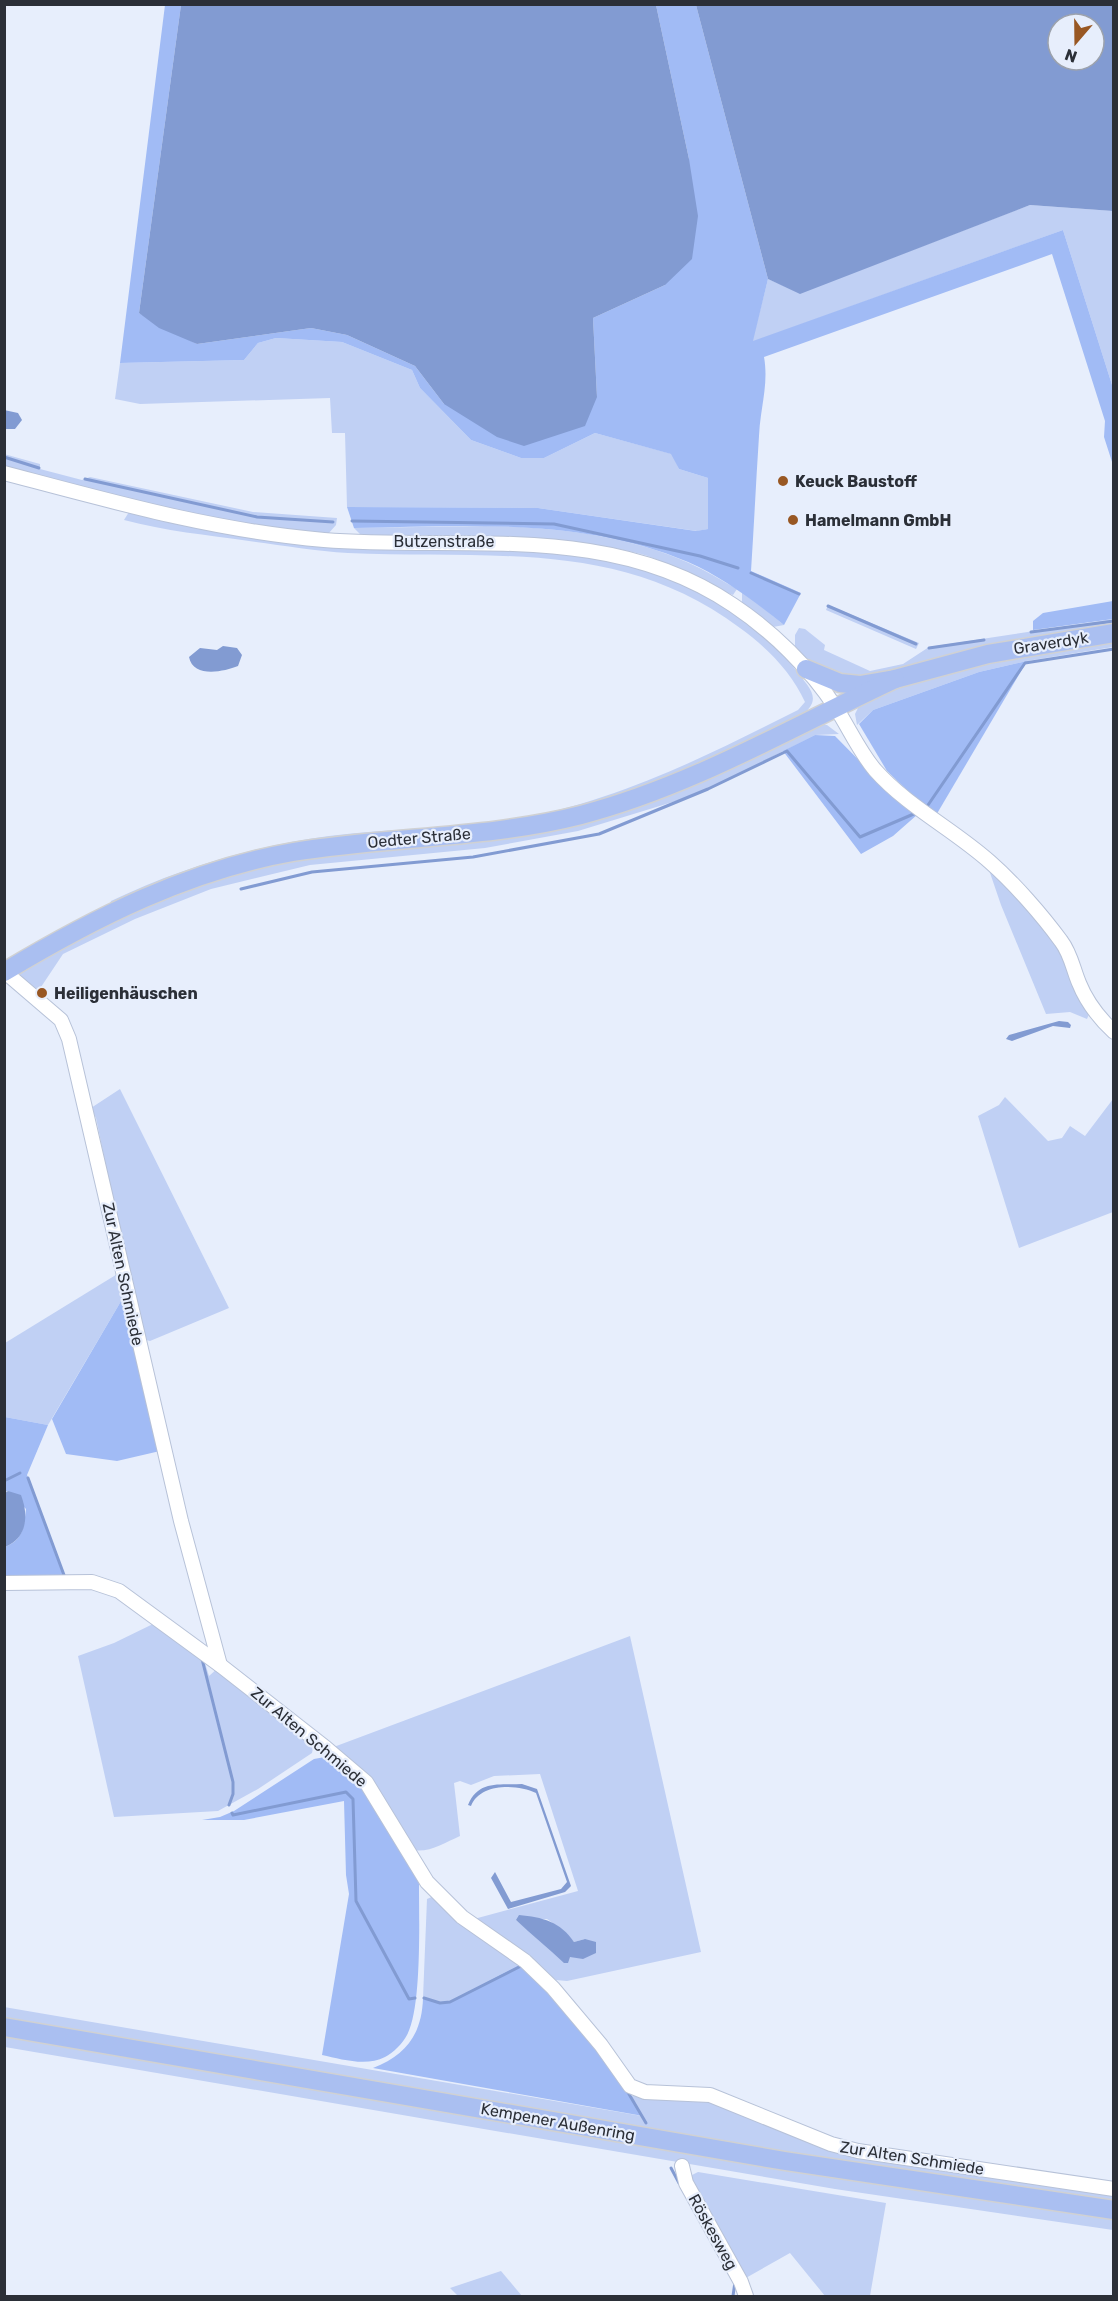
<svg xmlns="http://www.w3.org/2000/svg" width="1118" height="2301" font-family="Rubik,sans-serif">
  <rect width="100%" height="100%" fill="#e7eefc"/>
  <g fill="#c0d0f4" fill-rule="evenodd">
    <path d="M1030,205l83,6v177l-50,-158 -311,112 16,-63 32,14z"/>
    <path d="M276,338l66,4 70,28 8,18 51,52 50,18h23l51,-25 77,21 7,15 29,9v51l-11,2 -159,-23 -191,-1 -2,-74h-13l-2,-35 -190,6 -25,-5 5,-36 124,-3 14,-17z"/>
    <path d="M4,454l36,10v5l42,11 8,-3 163,35 84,6 -1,7 -8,9 -72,-5 -251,-59z"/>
    <path d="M129,512c67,13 134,31 202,36 52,3 106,-3 159,-2 113,4 232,30 305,123 17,22 29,31 2,50l-154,71 -128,34 -192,18 -214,65 2,-6c69,-33 142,-55 218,-65 60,-8 121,-6 181,-16 104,-17 195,-63 288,-110l7,-8c-14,-31 -39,-55 -65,-74 -122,-91 -252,-68 -392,-75 -33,-2 -67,-8 -99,-12 -42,-6 -84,-10 -125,-21z"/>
    <path d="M485,526c68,1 141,9 204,37 16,7 32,17 48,26l-4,6c-32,-11 -59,-32 -92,-41 -87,-23 -180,-16 -269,-16l-11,-3 -7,-7z"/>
    <path d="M742,592l3,1 39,32 -11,2 -31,-24z"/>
    <path d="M828,605l91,38 -3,6 -90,-39z"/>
    <path d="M1114,619l-1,9 -257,53 -43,-15 -18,-20v-11l4,-7 6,1 20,16 -1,5 46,21 33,-7 26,-17z"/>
    <path d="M1113,638v9l-86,14 -48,11 -106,38 -16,15 -2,-11 4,-8c73,-44 172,-53 254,-68z"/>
    <path d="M818,724l9,1 12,9 -24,1 -100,51 -39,15 -98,30 -93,17 -175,17 -99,24 -76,30 -72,35 -22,33 -8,4 -15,-16 1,-6 96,-54 147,-52 270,-32z"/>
    <path d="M988,867l67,74 35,71 -3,7 -17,-7 -24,2 -45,-109z"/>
    <path d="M120,1089l109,219 -79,33 -8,-2 -46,-221 -5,-10z"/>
    <path d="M1005,1097l43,44 14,-3 8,-12 15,10 28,-37v113l-94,36 -41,-132 21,-11z"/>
    <path d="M119,1273l5,23 -76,129 -43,-8v-74z"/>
    <path d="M155,1623l49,37 5,16 9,-8 96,75 -2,10 -54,36 -40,22 -104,6 -36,-161 36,-13z"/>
    <path d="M630,1636l71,316 -134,29 -11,-1 -82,-61 104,-28 -38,-117 -46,2 -23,9 -11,-4 -6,2 6,53c-16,7 -30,17 -48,14l-81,-102zM547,1919l17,12 10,11 11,-3 -15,18 -15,-4 -39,-33z"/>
    <path d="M434,1896l87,68 -71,37 -10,1 -17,-4 4,-99z"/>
    <path d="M4,2007l638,109 -11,-20 79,3 120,48 283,45v12l-224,-33 -884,-149z"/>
    <path d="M4,2033l1109,182v15l-278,-41 -830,-142z"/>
    <path d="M698,2172l188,31 -16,93h-45l-35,-43 -46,26 -54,-95v-8z"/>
    <path d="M501,2271l21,25h-64l-8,-8z"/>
  </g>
  <g fill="#a1bbf5">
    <path d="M165,5h16l-42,308 58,31 114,-16 36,7 68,31 29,38 153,-7 -4,-79 72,-33 24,-126 -33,-154h40l72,274 -15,62 310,-111 50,158v77l-9,-28 1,-16 -53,-167 -288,103c5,27 -4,52 -5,79 -3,45 -5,90 -8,135l50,22 -17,32c-30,-24 -60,-47 -96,-63 -105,-45 -223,-36 -334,-34l-7,-21 191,1 158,23 12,-2v-51l-29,-9 -8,-15 -76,-21 -51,25h-23l-50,-18 -51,-52 -8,-18 -70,-28 -66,-4 -18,5 -14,17 -124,3z"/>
    <path d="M1113,601v18l-80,11v-9l10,-8z"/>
    <path d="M1027,661l-92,156 -48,-46 -28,-47 14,-14 106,-38z"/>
    <path d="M815,735l20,1 59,60 24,18 -25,22 -32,18 -78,-103z"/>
    <path d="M124,1296l36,155 -43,10 -51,-7 -14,-35z"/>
    <path d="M5,1417l43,8 -21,50 38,103 -60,1v-32c18,-7 19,-20 21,-38l-18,-18 -3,1z"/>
    <path d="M325,1757c40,12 69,78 90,112l4,15c0,34 3,124 -12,151 -4,8 -14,18 -22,22 -19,10 -44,2 -63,-2l27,-161 -3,-19 -2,-74 -100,19h-42l18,-3 14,-6 80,-52z"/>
    <path d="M521,1964h4l91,107 27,45 -270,-48c34,-13 49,-35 50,-70l17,4 10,-1z"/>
  </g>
  <g fill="#829bd2" fill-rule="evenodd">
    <path d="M181,5h475l33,154 9,57 -6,43 -27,26 -72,33 4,79 -12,29 -61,20 -27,-9 -53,-33 -29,-38 -68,-31 -36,-7 -114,16 -38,-16 -20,-15z"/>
    <path d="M696,5h417v206l-83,-6 -230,89 -32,-15zM1058,24h36v36h-36z"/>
    <path d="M4,410l14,3 4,7 -7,9h-10z"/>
    <path d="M223,646l14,2 5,7 -4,11c-15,6 -45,12 -49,-9l11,-9 17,2z"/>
    <path d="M1059,1021l9,1 3,3 -1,3 -17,-2 -41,15 -6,-2 3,-4z"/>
    <path d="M8,1491l13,4c8,21 6,43 -16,52v-54z"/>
    <path d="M522,1784l15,5 34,97 -6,6 -57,17 -17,-31 4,-6 16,30 50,-13 6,-7 -31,-89c-19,-9 -56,-10 -65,13l-3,-1c10,-25 31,-20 54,-21z"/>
    <path d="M519,1915c23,2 42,7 55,27l11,-3 11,3v11l-13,6 -13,-2 -2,6h-4c-16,-15 -32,-28 -48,-43z"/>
  </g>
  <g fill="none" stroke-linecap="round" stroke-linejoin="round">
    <g stroke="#829bd2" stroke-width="3">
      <path d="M4,457l35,11"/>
      <path d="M85,479l172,38 76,5"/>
      <path d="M352,521l202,3 146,32 38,12"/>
      <path d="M751,573l48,21"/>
      <path d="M828,606l88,38"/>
      <path d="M1031,632l83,-11"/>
      <path d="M929,648l55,-8"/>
      <path d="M926,808l99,-145 89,-14"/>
      <path d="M241,889l71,-17 161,-15 126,-23 109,-45 79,-38 73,86 56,-24"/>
      <path d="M28,1478l36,97"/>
      <path d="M4,1481l16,-8"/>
      <path d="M202,1659l31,123v12l-4,11"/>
      <path d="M232,1813l1,2 113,-23 7,7 3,102 53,98 6,-1"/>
      <path d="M424,1998l16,5 10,-1 73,-37"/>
      <path d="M626,2089l20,34"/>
      <path d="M671,2168l8,15"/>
      <path d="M733,2296l2,-14"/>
    </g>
    <g stroke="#b7c2d8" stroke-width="16">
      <g id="minor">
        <path d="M4,473c106,28 211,58 320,67 140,11 285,-19 409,65 39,26 77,63 103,103 13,20 23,43 39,62 33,37 78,59 115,92 24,21 52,53 71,79 10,13 12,28 18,42 8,20 20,35 35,49"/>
        <path d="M5,972l56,48 8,19 112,482 39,144"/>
        <path d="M4,1583l88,-1 27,9 101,74 106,83 40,34 61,100 35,35 63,44 28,27 48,57 29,41 15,6 65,3 121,49 27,7 256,38"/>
        <path d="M682,2166l4,17 55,99 5,14"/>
      </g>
    </g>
    <g stroke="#d0d1d3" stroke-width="21">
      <g id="major">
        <path d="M806,669l34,14 20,2 35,-6 93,-25 126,-21"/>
        <path d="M4,972c90,-54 185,-102 289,-120 96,-16 194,-13 288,-37 111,-29 211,-88 314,-136"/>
        <path d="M4,2027l781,134 329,49"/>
      </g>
    </g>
    <use href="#minor" stroke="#fff" stroke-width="14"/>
    <use href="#major" stroke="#aabff1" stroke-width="18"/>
  </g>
  <g fill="#985723" stroke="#e7eefc" stroke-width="2">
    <circle cx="783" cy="481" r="6"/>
    <circle cx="793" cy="520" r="6"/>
    <circle cx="42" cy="993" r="6"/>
  </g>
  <g text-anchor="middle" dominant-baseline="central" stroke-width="4.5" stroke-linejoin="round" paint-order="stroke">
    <g font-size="16" font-weight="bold" fill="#2b2f37" stroke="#e7eefc" text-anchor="start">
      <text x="795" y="481">Keuck Baustoff</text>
      <text x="805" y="520">Hamelmann GmbH</text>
      <text x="54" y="993">Heiligenhäuschen</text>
    </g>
    <g font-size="16" fill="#2b2f37" stroke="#e7eefc">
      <text x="444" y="541">Butzenstraße</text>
      <text transform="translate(1051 643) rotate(-9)">Graverdyk</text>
      <text transform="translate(419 838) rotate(-5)">Oedter Straße</text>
      <text transform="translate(123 1274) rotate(78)">Zur Alten Schmiede</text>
      <text transform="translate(309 1737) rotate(40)">Zur Alten Schmiede</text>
      <text transform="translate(558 2122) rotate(10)">Kempener Außenring</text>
      <text transform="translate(912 2158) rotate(9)">Zur Alten Schmiede</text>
      <text transform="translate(713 2232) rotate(61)">Röskesweg</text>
    </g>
  </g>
  <rect width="1118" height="2301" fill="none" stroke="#2b2f37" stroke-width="12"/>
  <g transform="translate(1076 42) rotate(200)"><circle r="28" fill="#e7eefc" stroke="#9ca2ad" stroke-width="1.5"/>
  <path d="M0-4.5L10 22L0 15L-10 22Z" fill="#985723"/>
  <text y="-9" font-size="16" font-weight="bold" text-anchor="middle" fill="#2b2f37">N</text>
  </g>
</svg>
